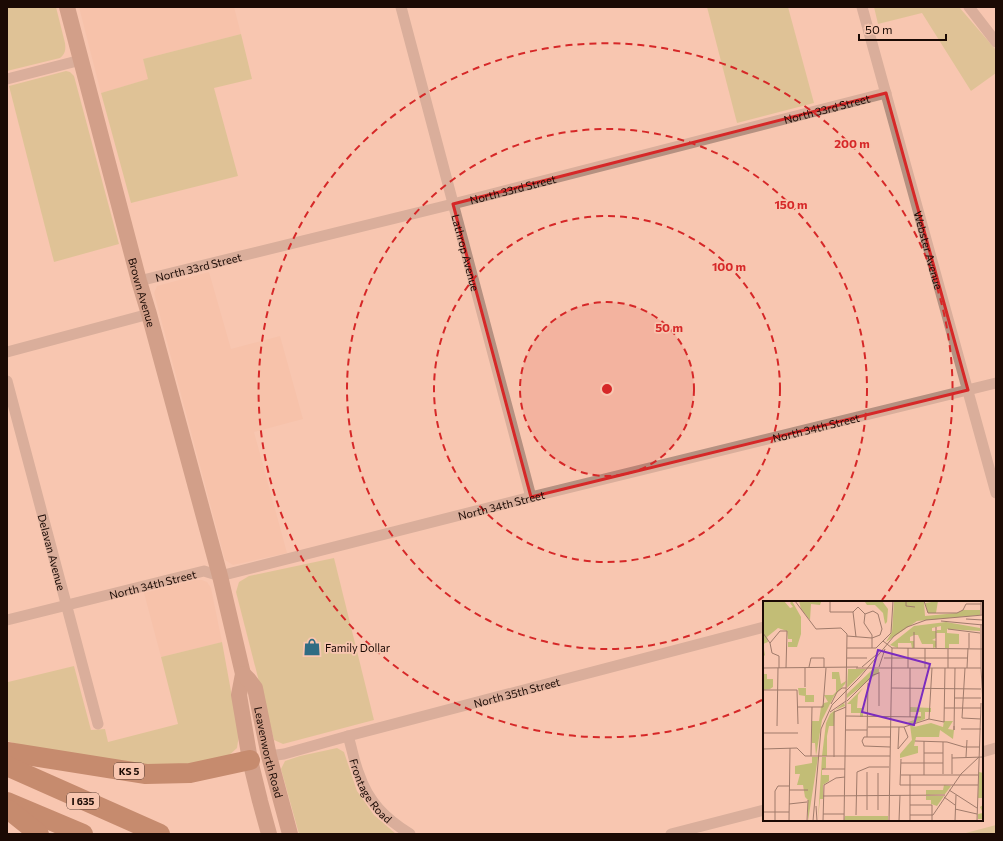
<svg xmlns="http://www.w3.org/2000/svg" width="1003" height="841" font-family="Commissioner,sans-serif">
  <rect width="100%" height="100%" fill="#f8c6b0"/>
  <g fill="#f5bca2">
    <path d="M79,7h155l7,27 -98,25 6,20 -48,14z"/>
    <path d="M209,272l22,77 49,-13 23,83 -49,13 33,121 -54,12 -8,-5 -71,-267 3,-7z"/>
    <path d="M195,580h7l5,2 4,6 11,54 -61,15 -17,-64z"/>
  </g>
  <g fill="#c2bd76">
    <path d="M7,7h49l9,36c1,7 0,11 -5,15l-53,13z"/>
    <path d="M707,7h81l26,96 -77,20z"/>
    <path d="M874,7h85l37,43v23l-25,18 -49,-78 -44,11z"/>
    <path d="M241,34l11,45 -38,9 24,88 -107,27 -30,-110 47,-14 -5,-20z"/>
    <path d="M66,71l4,1 4,4 45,168 -65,18 -45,-176z"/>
    <path d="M334,558l40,162 -91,24 -9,-4 -38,-148 3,-10 10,-6z"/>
    <path d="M222,642l17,93 -2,13 -11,10 -38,10 -58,-4 -102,-17 -21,-6v-60l1,1 66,-16 17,64 14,-1 3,13 70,-18 -17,-67z"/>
    <path d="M337,748l7,4 13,39 17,24 22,19h-97l-18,-65 4,-8 15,-5z"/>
    <path d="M996,825v9h-34z"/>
  </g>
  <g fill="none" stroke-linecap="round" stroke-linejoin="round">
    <g stroke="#b59181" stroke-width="11">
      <path id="s1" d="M401,7l130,490"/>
      <path id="s2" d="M862,7l134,486"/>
      <path d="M969,7l27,35"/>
      <path d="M7,79l74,-19"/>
      <path id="s3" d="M139,281l314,-77 433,-111"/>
      <path d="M7,352l142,-38"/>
      <path id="s4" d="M7,381l91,343"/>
      <path id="s5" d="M7,620l197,-49 16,5 311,-79 465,-114"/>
      <path id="s6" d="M348,736c4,12 6,26 11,38 9,28 27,45 51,60"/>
      <path d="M982,752l14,-4"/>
      <path id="s7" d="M269,756l15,-2 64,-18 416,-109"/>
      <path d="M671,834l93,-24"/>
    </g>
    <g stroke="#a47059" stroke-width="16">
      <path id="s8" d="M67,7l72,274 10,33 71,262 23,98 -4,21 11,65 10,41 9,33"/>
      <path id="s9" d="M243,674l6,6 6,8 14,68 21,78"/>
    </g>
    <g stroke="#8a431e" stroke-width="20">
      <path d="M7,752l139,22 44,-1 60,-13"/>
      <path d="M7,766l153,68"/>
      <path d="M7,802l76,32"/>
      <path d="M9,810l30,24"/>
    </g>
  </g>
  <path d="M0 0H1003V841H0ZM886,93l82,297 -437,107 -78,-293z" fill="#f8c6b0" fill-opacity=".55" fill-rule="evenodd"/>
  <path fill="none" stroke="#d62828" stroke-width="3" stroke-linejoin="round" d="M886,93l82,297 -437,107 -78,-293z"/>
  <circle cx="607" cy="389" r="87" fill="#d62828" fill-opacity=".12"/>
  <g fill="none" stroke="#d62828" stroke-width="2" stroke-dasharray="7 5">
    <circle cx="607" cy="389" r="87"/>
    <circle cx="607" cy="389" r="173"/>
    <circle cx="607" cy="389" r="260"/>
    <path d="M762 700A347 347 0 1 1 882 600"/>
  </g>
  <defs>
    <g id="shop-bare" transform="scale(1.38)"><path d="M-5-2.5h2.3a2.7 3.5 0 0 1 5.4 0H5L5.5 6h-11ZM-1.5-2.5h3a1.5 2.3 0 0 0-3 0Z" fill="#2f6c83" stroke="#f8c6b0" stroke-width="2.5" paint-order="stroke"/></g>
  </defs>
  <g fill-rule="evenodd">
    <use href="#shop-bare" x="312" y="647"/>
  </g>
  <g text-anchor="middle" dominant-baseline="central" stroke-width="3.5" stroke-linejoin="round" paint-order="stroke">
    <g fill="#f8c6b0" stroke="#5d4238" stroke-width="1">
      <rect x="114" y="763" width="30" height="16" rx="3"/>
      <rect x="67" y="793" width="32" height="16" rx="3"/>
    </g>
    <g font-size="10" font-weight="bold" fill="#1b0a04">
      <text x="129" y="771">KS 5</text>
      <text x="83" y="801">I 635</text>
    </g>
    <g font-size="11" fill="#1b0a04" stroke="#f8c6b0">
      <text stroke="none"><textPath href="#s3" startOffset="709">North 33rd Street</textPath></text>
      <text stroke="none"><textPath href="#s3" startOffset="385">North 33rd Street</textPath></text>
      <text stroke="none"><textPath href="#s2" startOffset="252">Webster Avenue</textPath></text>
      <text stroke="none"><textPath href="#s1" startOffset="254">Lathrop Avenue</textPath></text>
      <text stroke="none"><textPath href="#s3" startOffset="61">North 33rd Street</textPath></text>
      <text stroke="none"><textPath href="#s8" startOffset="295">Brown Avenue</textPath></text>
      <text stroke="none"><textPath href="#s5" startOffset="834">North 34th Street</textPath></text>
      <text stroke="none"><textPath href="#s5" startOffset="510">North 34th Street</textPath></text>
      <text stroke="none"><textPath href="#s4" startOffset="177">Delavan Avenue</textPath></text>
      <text stroke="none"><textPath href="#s5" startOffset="150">North 34th Street</textPath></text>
      <text stroke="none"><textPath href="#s7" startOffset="256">North 35th Street</textPath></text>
      <text stroke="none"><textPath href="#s9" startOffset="84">Leavenworth Road</textPath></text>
      <text stroke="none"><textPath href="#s6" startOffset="60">Frontage Road</textPath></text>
    </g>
    <g font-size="11" fill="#1b0a04" stroke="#f8c6b0" text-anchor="start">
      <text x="325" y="647">Family Dollar</text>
    </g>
  </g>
  <g transform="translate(763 601)">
    <rect width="220" height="220" fill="#f8c6b0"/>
    <path d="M0,0h21l6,7 3,-1 -3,-4 2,-2 9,16v17l-4,13h-9v-5h4v-3h-4l-1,-8 -9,-3 -11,9 1,5 -5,2 2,11 -2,2zM36,0l21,1h1l-1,3 -9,-1 -1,16 -9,-11zM119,0l6,8 -1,13 -2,2 -2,-11 -8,-8h-8l-2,-3zM131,0h30l1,15 32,-3 6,-3h17v5l-63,6 -31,21 6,-10zM175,0l-2,12h-8l-3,-10zM183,21l34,6v3l-33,-2v4l12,1v10h-10v4h-4v-15h-9l1,-3h4v-4l-9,2v3h4v7l-4,2 4,1v6l-3,1v-4h-11l-4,-9h-4l-4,2v4h4v7h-2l-1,-5h-13v5l-8,-3 24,-19zM85,68h18l-19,19 1,-18zM110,68h6v3l-32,26v-4zM69,71h7l2,12 5,-3 -1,3 -11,12 -12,24 -6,36 -1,-13h-3v-22h7l2,-14 3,-4 4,-1 -4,-7h9l3,-3v-13h-4zM0,73h4v5h6v8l-3,2 -7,1zM35,87h8v7h8v7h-9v-6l-6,-1zM100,87l-5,7 -1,13h6v9h-3v-4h-9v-9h-4zM81,102l1,3 -10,4 -1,16h-5l-2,10v20h-5l4,-33 4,-9zM147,106l21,1v4h-6v7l-15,6 -2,-3 6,-2v-3h7v-5h-11zM181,120h9l-5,8 6,1 -1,9 -13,-9 -1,7h-23l-2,9h4v7l-18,5v-4l12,-14 -2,-15 2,-1 2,3 17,-4 12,4zM49,156h6l-10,64v-21l-3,-3 -2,-12h-6l3,-11h-5v-8l17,-3zM59,156h4v11l-4,2v5h7v6l-6,4v14h-3l-2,20zM216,171l4,1v46h-5v-5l5,-1 -3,-6 3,-2v-7h-5zM181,184l7,1 -6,8 -19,1v-5h17zM163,195h18l-7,10 -6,-2v-4h-5zM82,215h43v5h-44z" fill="#c2bd76"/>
    <path fill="none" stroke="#a07b6b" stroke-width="1" d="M32,0l21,28 25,-1 6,6 -3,187M67,0v11h23M143,0v5l9,1M161,0l4,12h29l6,-3 3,-6h15M90,11l3,25M90,11l5,-5 7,7M102,13l-1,9 8,12v13M218,14v-14M203,18l17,1M178,20l42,4M218,23v44M185,28l32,4M151,31v16M0,32l7,10M84,35l25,2 8,-3 2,-6 -4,-15 -5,-3 -8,3M120,40l9,7 -3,173M7,42l10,-12h7l-1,37M7,42l2,10 7,3v12M84,47h29l15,-15 2,-32M129,47l91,1M145,47v20M173,47v-21M206,47v-15M84,57h20M121,57h83M46,66l2,-9h13v10M99,66l14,-12M116,66l6,-18M0,67l95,-1M93,67h125l2,35M162,67v-20M185,67v-19M202,67l-3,50 19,1M204,67l1,-20M42,86v-19M128,87l90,1M0,89h34l1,34M191,97h27M84,100l26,-26 6,-2M68,103l6,-12 5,-4h4M116,105v-34M35,106h25l3,-39M181,107h37M67,111l16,-11M83,115l75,1M147,116v-49M166,118l3,-51M14,125l1,-58M191,125v4l1,-62M105,126h36l25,-8 15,3 1,-54M198,128h20M83,129h21M0,132h35M104,136l1,-54M152,140l32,1 17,5h15M0,146v-27M127,146l-26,-1 -2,-5 2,-4h26M0,148l34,-1 8,8h85M135,148l10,-12 -4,-10M135,148l1,-22M161,152h19M48,155l1,-49M71,156v-45l12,-5M203,156l1,-17M189,157l31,-1M138,158l-1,26h78M138,162h42M59,168h23M180,173v-32M189,173v-20M138,174h77M161,174v-34M26,189h19M186,189l28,18M60,195l122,-1M181,196l11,8M26,203l18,-2M147,204h22v16M53,205l1,15M192,208l22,5M104,209v-38M115,209v-37M0,211h26M60,213h21M93,214l1,-43 12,-5h20M147,214h23l28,-41 18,-17M12,220v-30l3,-5h11M26,220l1,-73M44,220l1,-21M50,220l8,-92 11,-24 28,-28 34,-41 13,-9 19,-7 57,-5M60,220l1,-36 12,-7 9,-1M136,220l1,-26M147,220v-46M192,220l1,-26M214,220l4,-118"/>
    <path fill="#7b2cbf" fill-opacity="0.15" stroke="#7b2cbf" stroke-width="2" d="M115,49l52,14 -16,61 -52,-13z"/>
    <rect width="220" height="220" fill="none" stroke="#1b0a04" stroke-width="2"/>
  </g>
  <circle cx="607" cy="389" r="6" fill="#d62828" stroke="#f8c6b0" stroke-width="2"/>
  <g font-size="12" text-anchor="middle" font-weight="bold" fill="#d62828" stroke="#f8c6b0" stroke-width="3.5" stroke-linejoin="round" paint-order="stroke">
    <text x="852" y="148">200 m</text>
    <text x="791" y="209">150 m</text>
    <text x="729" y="271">100 m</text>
    <text x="669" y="332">50 m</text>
  </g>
  <rect width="1003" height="841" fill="none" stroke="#1b0a04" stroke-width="16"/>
  <path d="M859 34v6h87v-6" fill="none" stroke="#1b0a04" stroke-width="2"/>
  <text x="865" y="34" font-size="12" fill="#1b0a04" stroke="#f8c6b0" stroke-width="3" paint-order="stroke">50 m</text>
</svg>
